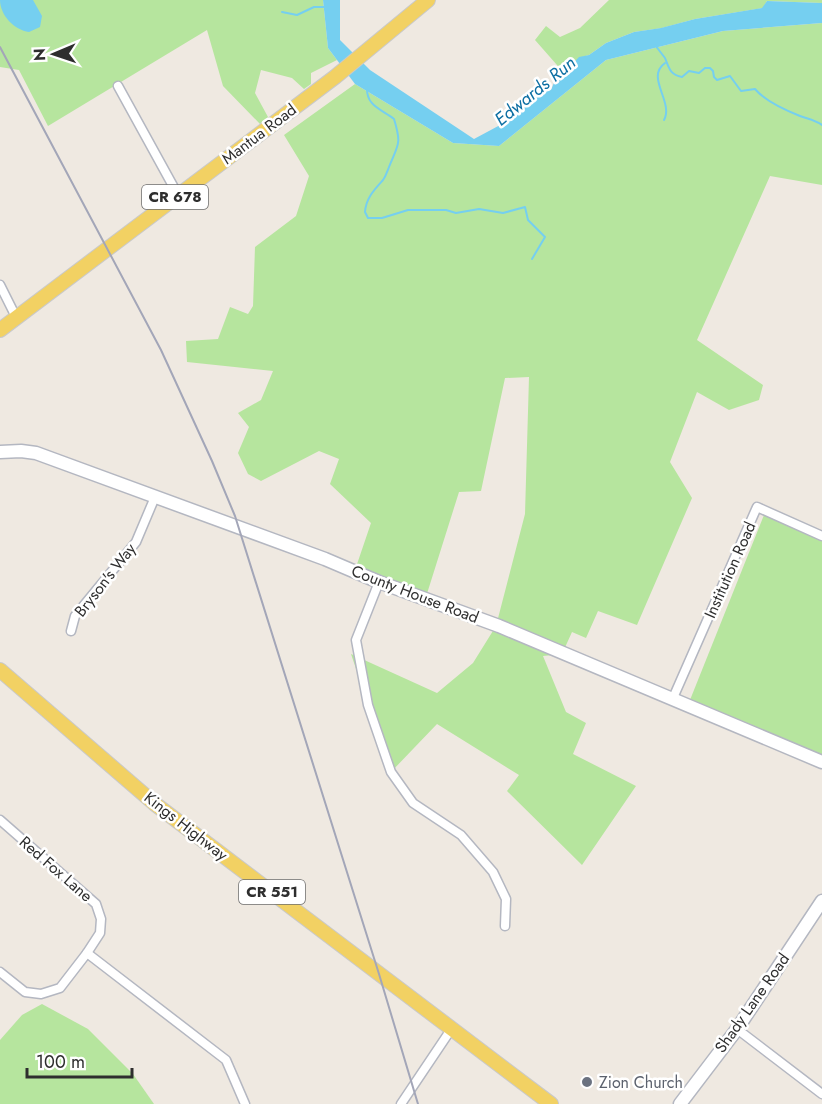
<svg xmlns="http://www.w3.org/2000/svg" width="822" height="1104" font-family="Jost,sans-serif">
  <rect width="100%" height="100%" fill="#efe9e1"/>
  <g fill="#b6e59e">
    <path d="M0,0h323l5,48 9,12 -26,13v11l-7,5 -12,-11 -31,-8 -6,23 13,24 -8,7 -37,-38 -16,-56 -159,96 -29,-56 -19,-3z"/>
    <path d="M609,0h213v3l-55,-2 -4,7 -68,11 -33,9 -28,4 -28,11 -17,12 -10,3 -15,15 -29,-33 11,-14 14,11 20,-9z"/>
    <path d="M822,23v162l-52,-9 -73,164 66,45 -4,15 -30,10 -32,-18 -27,70 22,36 -55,127 -39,-14 -12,27 -14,-6 -10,22 -19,2 23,56 20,11 -13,31 63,32 -54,79 -75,-74 12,-16 -82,-51 -46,48 -40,-118 86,39 36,-30 23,-37 29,-112 4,-137 -24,1 -24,113 -22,1 -34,108 -71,-27 17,-50 -41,-39 9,-25 -20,-8 -58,30 -13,-7 -10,-21 11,-26 -11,-14 23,-13 12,-29 -86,-9 -1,-21 32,-2 12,-32 18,7 5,-8 2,-59 41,-31 13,-40 -25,-41 71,-51 98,59 46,3 107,-86 117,-29z"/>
    <path d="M764,515l58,26v222l-134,-58z"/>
    <path d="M42,1004l46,25 45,45 21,30h-154v-64l22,-25z"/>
  </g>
  <g fill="#75cff0">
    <path d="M0,0h33l9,16 -2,11 -11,5c-15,-2 -29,-17 -29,-32z"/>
    <path d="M323,0h17v40l30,30 104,69 28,-15 26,-28 23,-6 7,-17h6l15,-16 10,-2 17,-12 28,-11 27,-4 34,-9 67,-11 5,-7 55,2v20l-99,8 -117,29 -107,86 -46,-3 -98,-59 -27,-36z"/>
  </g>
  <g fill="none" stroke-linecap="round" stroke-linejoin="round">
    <g stroke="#75cff0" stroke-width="2">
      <path d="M282,12l15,3 17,-8h12"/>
      <path d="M655,45c3,4 7,9 10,13 4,10 5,17 17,19l7,-6 10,2 6,-5h5l3,3 1,6 3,3 13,-4 11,15 14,-2c10,12 30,21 45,27 8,3 15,4 22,9"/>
      <path d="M367,87c-1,19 14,22 27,32 8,26 4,25 -5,48 -2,5 -3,9 -6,13 -9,10 -17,18 -18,32l3,6h14l26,-8h38l10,3 23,-4 24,4 22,-6 3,13 17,17 -13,22"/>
      <path d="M664,120c10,-18 -19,-43 1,-57"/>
    </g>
    <g stroke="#b4b7c1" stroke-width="11">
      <g id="street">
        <path d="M118,86l60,109"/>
        <path d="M0,285l16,32"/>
        <path d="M379,582l-23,58 12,65 23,67 22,31 48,32 32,37 13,27 -1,27"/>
        <path d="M71,631l4,-15 61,-74 19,-45"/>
        <path d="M673,698l84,-191 65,29"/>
        <path d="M0,820l96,84 5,15 -1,14 -13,20 -27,35 -19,6 -16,-2 -25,-20"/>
        <path d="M87,953l139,107 19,44"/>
        <path d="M737,1029l85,65"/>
        <path d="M401,1104l51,-76"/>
      </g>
    </g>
    <g stroke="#b4b7c1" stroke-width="15">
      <g id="secondary">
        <path d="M0,452l21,-1 15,2 289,106 54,23 120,44 323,136"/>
        <path d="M680,1104l57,-75 85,-128"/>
      </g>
    </g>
    <g stroke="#c9c9c9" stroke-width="16">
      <g id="primary">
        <path d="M0,330l335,-253 93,-77"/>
        <path d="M0,670l155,134 396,300"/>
      </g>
    </g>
    <use href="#street" stroke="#fff" stroke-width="8"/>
    <use href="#secondary" stroke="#fff" stroke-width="12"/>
    <use href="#primary" stroke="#f2d163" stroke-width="14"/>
    <path stroke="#a3a6b8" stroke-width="2" d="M0,47l161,303 51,111 23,55 144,458 39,130"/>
  </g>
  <circle fill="#6b7280" stroke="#fff" stroke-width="2" cx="587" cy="1082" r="6"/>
  <g text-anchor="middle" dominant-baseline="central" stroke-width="5" stroke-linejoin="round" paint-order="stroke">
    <g fill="#fff" stroke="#6d6d6d" stroke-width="1.5">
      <rect x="142" y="185" width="66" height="24" rx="4.5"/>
      <rect x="239" y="880" width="66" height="24" rx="4.5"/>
    </g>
    <g font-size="15" font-weight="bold" fill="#2e2e2e">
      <text x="175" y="197">CR 678</text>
      <text x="272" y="892">CR 551</text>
    </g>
    <g font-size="16" fill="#2e2e2e" stroke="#fff">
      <text transform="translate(259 134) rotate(-37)">Mantua Road</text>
      <text transform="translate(730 570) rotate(-66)">Institution Road</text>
      <text transform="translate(105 580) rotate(-52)">Bryson's Way</text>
      <text transform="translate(415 594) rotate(21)">County House Road</text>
      <text transform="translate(186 826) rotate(38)">Kings Highway</text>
      <text transform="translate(56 869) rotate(41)">Red Fox Lane</text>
      <text transform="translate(752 1003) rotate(-55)">Shady Lane Road</text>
    </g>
    <g font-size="16" fill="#5b616d" stroke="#fff" text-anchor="start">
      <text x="599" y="1082">Zion Church</text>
    </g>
    <g font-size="18" font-style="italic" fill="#0d6fa3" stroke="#fff">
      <text transform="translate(535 91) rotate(-39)">Edwards Run</text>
    </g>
  </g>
  <g transform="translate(54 54) rotate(268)" stroke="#ffffff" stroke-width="4.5" paint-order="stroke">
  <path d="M0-4.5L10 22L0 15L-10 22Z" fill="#2e2e2e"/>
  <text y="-9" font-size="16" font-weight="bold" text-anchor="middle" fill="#2e2e2e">N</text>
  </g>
  <path d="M27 1068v9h105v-9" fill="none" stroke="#2e2e2e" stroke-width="3"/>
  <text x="36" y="1068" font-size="18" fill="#2e2e2e" stroke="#ffffff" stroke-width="4.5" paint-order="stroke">100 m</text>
</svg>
